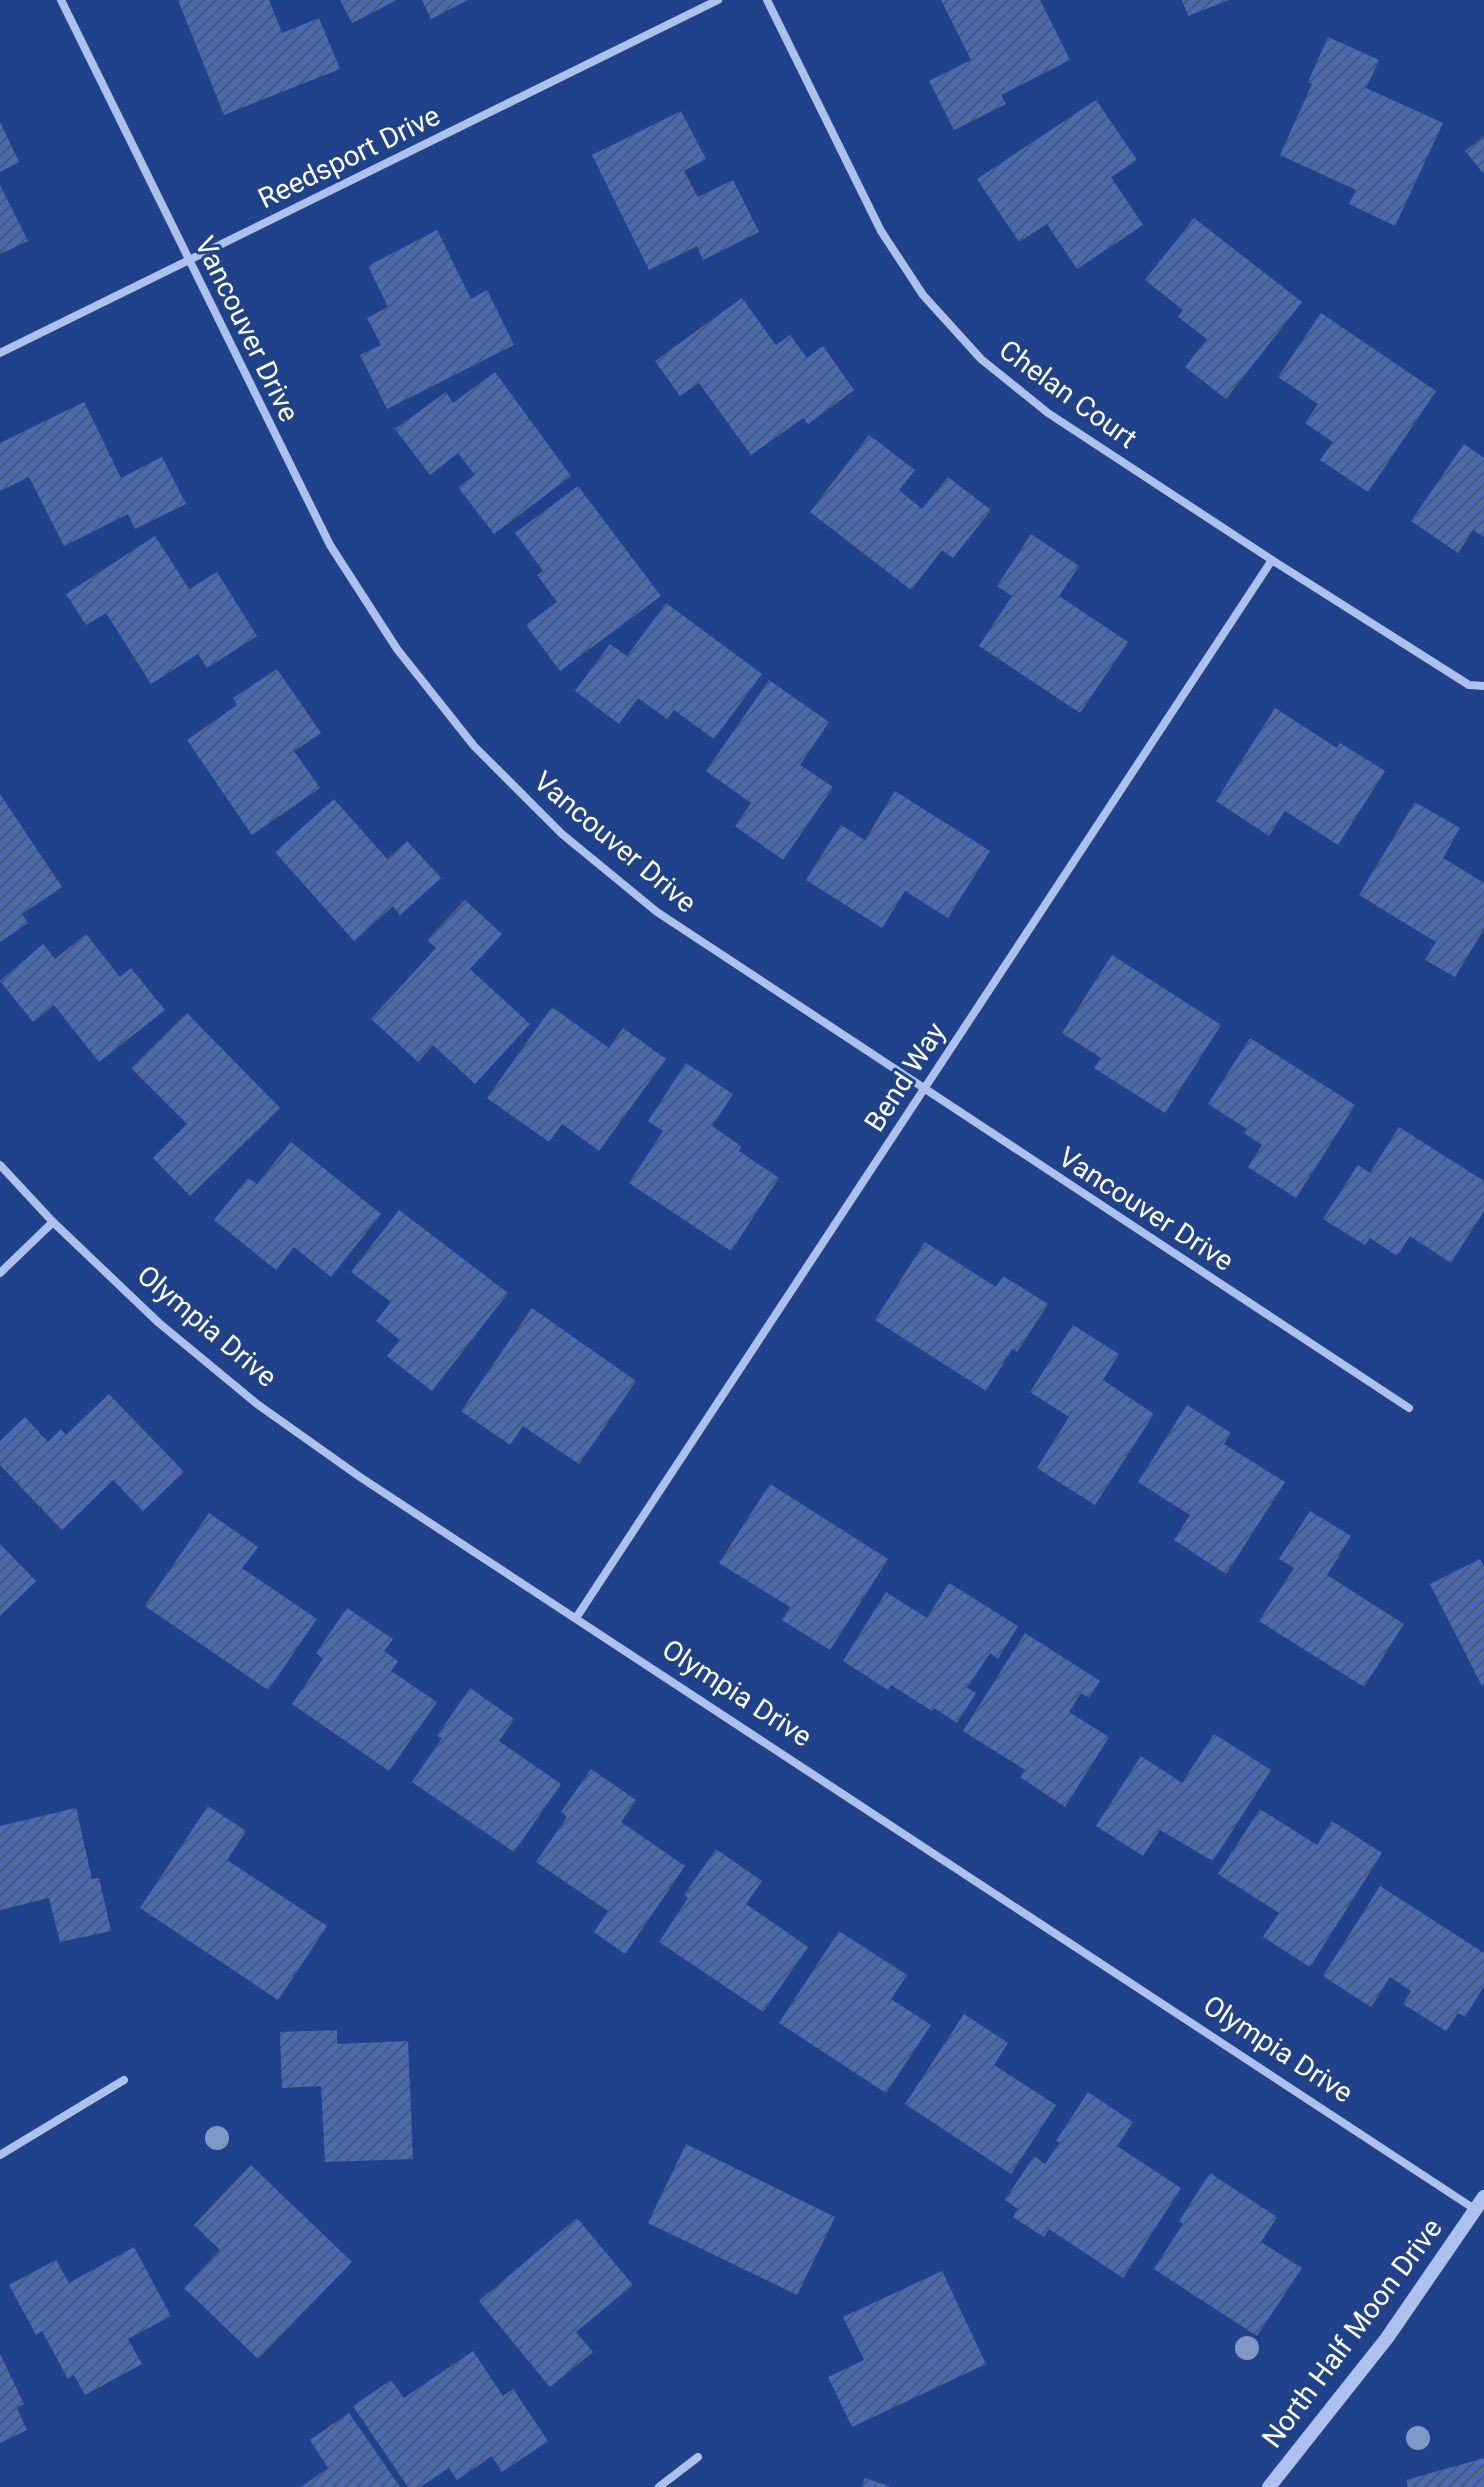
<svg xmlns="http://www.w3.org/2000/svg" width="1484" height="2487" font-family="Roboto,sans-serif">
  <defs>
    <pattern id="building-hatch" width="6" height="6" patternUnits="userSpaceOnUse" patternTransform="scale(2)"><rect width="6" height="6" fill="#486bb2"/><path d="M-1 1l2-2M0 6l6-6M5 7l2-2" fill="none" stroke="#4a5875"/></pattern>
  </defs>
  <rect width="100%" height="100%" fill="#20428b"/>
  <g fill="url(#building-hatch)">
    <path d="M178,0h91l13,33 37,-15 21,51 -116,46z"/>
    <path d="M340,0h57l-45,23z"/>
    <path d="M422,0h46l-37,19z"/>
    <path d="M941,0h99l30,60 -69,35 5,9 -52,26 -25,-49 42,-21z"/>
    <path d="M1182,0h47l-41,16z"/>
    <path d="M1328,37l51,23 -13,28 77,35 -48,103 -46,-22 7,-14 -76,-35 32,-71 -4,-2z"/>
    <path d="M1096,100l41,60 -26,17 32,48 -66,44 -30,-45 -28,18 -42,-63z"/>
    <path d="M681,111l25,48 -22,12 14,26 35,-17 26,52 -56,28 -6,-14 -48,24 -57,-115z"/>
    <path d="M0,122l19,40 -19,10z"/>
    <path d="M1484,136v38l-19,-23z"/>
    <path d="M0,185l28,56 -28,13z"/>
    <path d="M1194,218l108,84 -76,97 -41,-32 22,-28 -29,-22 5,-7 -38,-30z"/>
    <path d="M437,230l34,69 16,-9 27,55 -127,64 -27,-54 21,-10 -14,-27 21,-11 -20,-41z"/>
    <path d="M742,298l34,47 14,-10 17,23 16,-12 31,44 -46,34 -5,-6 -52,37 -52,-72 -19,13 -25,-35z"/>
    <path d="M1321,313l115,78 -68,101 -48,-32 13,-18 -28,-19 13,-19 -40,-27z"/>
    <path d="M495,372l76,104 -77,58 -36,-47 17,-12 -17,-22 -28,22 -35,-46 51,-37 7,11z"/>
    <path d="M84,402l37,76 41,-21 24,47 -51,25 -7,-15 -64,32 -35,-69 -29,14v-48z"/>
    <path d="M869,435l46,35 -16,20 23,19 26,-32 43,33 -38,48 -11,-8 -31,40 -101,-78z"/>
    <path d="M1464,444l20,14v79l-11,-7 -15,23 -47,-32z"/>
    <path d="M578,486l83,110 -101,75 -34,-46 31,-23 -20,-27 6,-4 -28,-38z"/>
    <path d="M1031,534l48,32 -20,30 69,46 -48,71 -101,-67 33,-50 -15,-10z"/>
    <path d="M155,536l34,53 28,-17 40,64 -50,32 -9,-14 -47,30 -45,-71 -20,12 -20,-31z"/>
    <path d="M666,603l96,71 -48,65 -40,-29 -7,9 -29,-21 -19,26 -44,-33 35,-47 17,12z"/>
    <path d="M277,669l44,64 -27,18 26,37 -68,47 -65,-95 50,-35 -4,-7z"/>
    <path d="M769,680l60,42 -29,43 33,22 -50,73 -48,-34 16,-23 -45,-32z"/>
    <path d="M1275,708l62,40 3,-5 45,28 -47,74 -53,-34 -16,25 -53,-35z"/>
    <path d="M895,791l95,60 -42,67 -43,-27 -23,37 -76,-48 35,-55 24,15z"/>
    <path d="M0,794l62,93 -40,27 6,9 -28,19z"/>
    <path d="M334,799l53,60 20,-18 34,37 -41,37 -7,-9 -39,35 -79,-89z"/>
    <path d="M1415,802l45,26 -17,30 41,25v46l-29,48 -30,-17 11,-18 -77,-47z"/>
    <path d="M465,900l37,34 -32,35 60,55 -55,60 -42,-39 -15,17 -47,-43 65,-71 -9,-8z"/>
    <path d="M86,934l34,43 11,-9 34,42 -66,52 -45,-57 -21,17 -33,-41 43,-37 12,15z"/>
    <path d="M1112,955l109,70 -56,88 -71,-45 7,-10 -39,-25z"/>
    <path d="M552,1007l57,41 14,-20 43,31 -67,92 -37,-27 -13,18 -62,-44z"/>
    <path d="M187,1013l93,95 -90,88 -37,-38 34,-34 -56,-56z"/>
    <path d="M1250,1038l105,67 -59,93 -48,-31 14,-22 -18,-12 3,-4 -39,-25z"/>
    <path d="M686,1063l47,31 -21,32 29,20 -2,5 40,27 -48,73 -102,-68 34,-52 -15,-10z"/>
    <path d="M1399,1127l85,54v30l-33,52 -41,-27 -13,20 -27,-18 -5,7 -42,-26 35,-54 12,8z"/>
    <path d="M291,1142l90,72 -50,63 -37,-30 -18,23 -62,-50 34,-42 9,6z"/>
    <path d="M399,1210l109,83 -76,98 -45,-35 13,-16 -24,-19 15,-19 -40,-30z"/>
    <path d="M925,1242l71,45 7,-11 45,28 -31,48 -5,-3 -26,42 -111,-71z"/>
    <path d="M532,1308l104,73 -57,83 -56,-38 -13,19 -49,-34z"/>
    <path d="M1073,1325l46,29 -16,26 51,34 -59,91 -58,-37 32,-51 -39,-25z"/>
    <path d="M109,1394l75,78 -41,39 -30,-31 -51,50 -62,-65v-24l25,-24 23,25 13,-13 5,6z"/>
    <path d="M1187,1405l44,28 -7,11 61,38 -59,92 -52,-34 16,-25 -52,-33z"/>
    <path d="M770,1484l118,75 -58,91 -48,-30 8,-13 -71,-44z"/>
    <path d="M1310,1511l41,25 -24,39 77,49 -40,63 -105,-66 35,-53 -15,-9z"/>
    <path d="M209,1513l49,34 -16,21 75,51 -49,71 -123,-84z"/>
    <path d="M0,1544l36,37 -36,35z"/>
    <path d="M1480,1559l4,8v117l-2,2 -52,-102z"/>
    <path d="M949,1583l69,43 -20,33 -8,-6 -23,35 9,5 -19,30 -23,-15 -2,3 -41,-26 -3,5 -45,-29 43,-69 41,26z"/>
    <path d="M347,1608l46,31 -9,12 14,10 -7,10 46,31 -48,69 -97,-67 31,-45 -7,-6z"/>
    <path d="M1025,1633l75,48 -11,17 -8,-5 -12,19 40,25 -44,70 -45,-30 5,-7 -62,-39z"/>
    <path d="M470,1688l44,31 -15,22 62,43 -47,68 -102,-70 30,-44 -5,-2z"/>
    <path d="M1214,1734l57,36 -58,91 -53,-31 -17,26 -47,-30 45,-70 41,27z"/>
    <path d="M591,1769l45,31 -15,22 64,44 -60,88 -31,-22 14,-21 -72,-49 31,-45 -6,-5z"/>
    <path d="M208,1806l38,25 -19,29 100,66 -49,74 -138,-92z"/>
    <path d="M76,1808l16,71 7,-1 12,53 -51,11 -11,-44 -49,12v-84z"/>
    <path d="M1260,1809l57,36 15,-24 50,32 -72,114 -47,-30 16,-24 -61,-39z"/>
    <path d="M716,1849l46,32 -16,23 62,43 -45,65 -104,-70 29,-44 -4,-3z"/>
    <path d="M1380,1886l104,67v33l-19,31 -7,-4 -12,18 -43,-27 8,-13 -21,-14 -19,30 -48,-31z"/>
    <path d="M839,1931l68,44 -16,24 40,26 -45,68 -107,-70z"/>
    <path d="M964,2014l44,29 -14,22 62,40 -45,69 -106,-70z"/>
    <path d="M337,2030v14l71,-3 5,118 -88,3 -4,-76 -39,2 -2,-56z"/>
    <path d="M1088,2092l45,30 -16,24 64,42 -58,90 -74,-49 -5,8 -31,-20 5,-8 -13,-9 29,-44 11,8 15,-22 -4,-1z"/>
    <path d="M686,2144l149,73 -38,78 -149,-72z"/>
    <path d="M251,2165l101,97 -94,97 -74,-71 36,-38 -26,-25z"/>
    <path d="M1210,2173l67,44 -16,25 41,26 -45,68 -103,-67 29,-45 -4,-3z"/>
    <path d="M577,2218l56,67 -57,47 17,20 -43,35 -71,-86z"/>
    <path d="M134,2247l37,69 -43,23 14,25 -57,31 -11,-20 -6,4 -26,-48 -6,4 -27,-50 47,-25 13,23z"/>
    <path d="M942,2271l44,93 -134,63 -24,-50 36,-17 -21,-43z"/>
    <path d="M473,2351l30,45 10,-7 35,52 -46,31 -10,-16 -35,24 -8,-12 -29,19h-12l-55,-81 38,-26 13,18z"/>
    <path d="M0,2354l24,50 -7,4 10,22 -27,13z"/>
    <path d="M349,2413l51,74h-99l27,-19 -18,-28z"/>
    <path d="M1484,2458v29h-76l-2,-7z"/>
    <path d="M865,2478l24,8v1h-27z"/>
  </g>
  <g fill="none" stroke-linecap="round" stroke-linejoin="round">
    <g stroke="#acc1eb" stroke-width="8">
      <path d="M61,0l269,545 67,104 77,97 88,88 95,78 752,496"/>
      <path d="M767,0l114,231 42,64 58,64 67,54 224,147 197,125 15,1"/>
      <path d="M0,353l718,-353"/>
      <path d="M0,1165l53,57 106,101 98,81 103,73 1116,733"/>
      <path d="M0,1273l53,-51"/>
      <path d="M576,1618l696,-1058"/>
      <path d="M0,2155l124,-75"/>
      <path d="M659,2487l39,-30"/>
    </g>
    <path stroke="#acc1eb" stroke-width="14" d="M1269,2487l118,-149 97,-141"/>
  </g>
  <g fill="#8198c7">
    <circle cx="217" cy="2138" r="12"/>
    <circle cx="1247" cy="2348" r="12"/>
    <circle cx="1418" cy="2438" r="12"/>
  </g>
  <g text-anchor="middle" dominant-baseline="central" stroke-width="6" stroke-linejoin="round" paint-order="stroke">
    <g font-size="28" fill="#fff" stroke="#20428b">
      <text transform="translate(349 157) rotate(-26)">Reedsport Drive</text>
      <text transform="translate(247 329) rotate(64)">Vancouver Drive</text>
      <text transform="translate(1068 394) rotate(36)">Chelan Court</text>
      <text transform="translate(615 842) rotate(40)">Vancouver Drive</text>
      <text transform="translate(905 1077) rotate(-57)">Bend Way</text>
      <text transform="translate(1146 1209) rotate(33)">Vancouver Drive</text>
      <text transform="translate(207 1326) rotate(40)">Olympia Drive</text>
      <text transform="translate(737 1693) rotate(33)">Olympia Drive</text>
      <text transform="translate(1278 2049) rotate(33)">Olympia Drive</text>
      <text transform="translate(1352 2333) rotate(-53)">North Half Moon Drive</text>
    </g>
  </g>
</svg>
